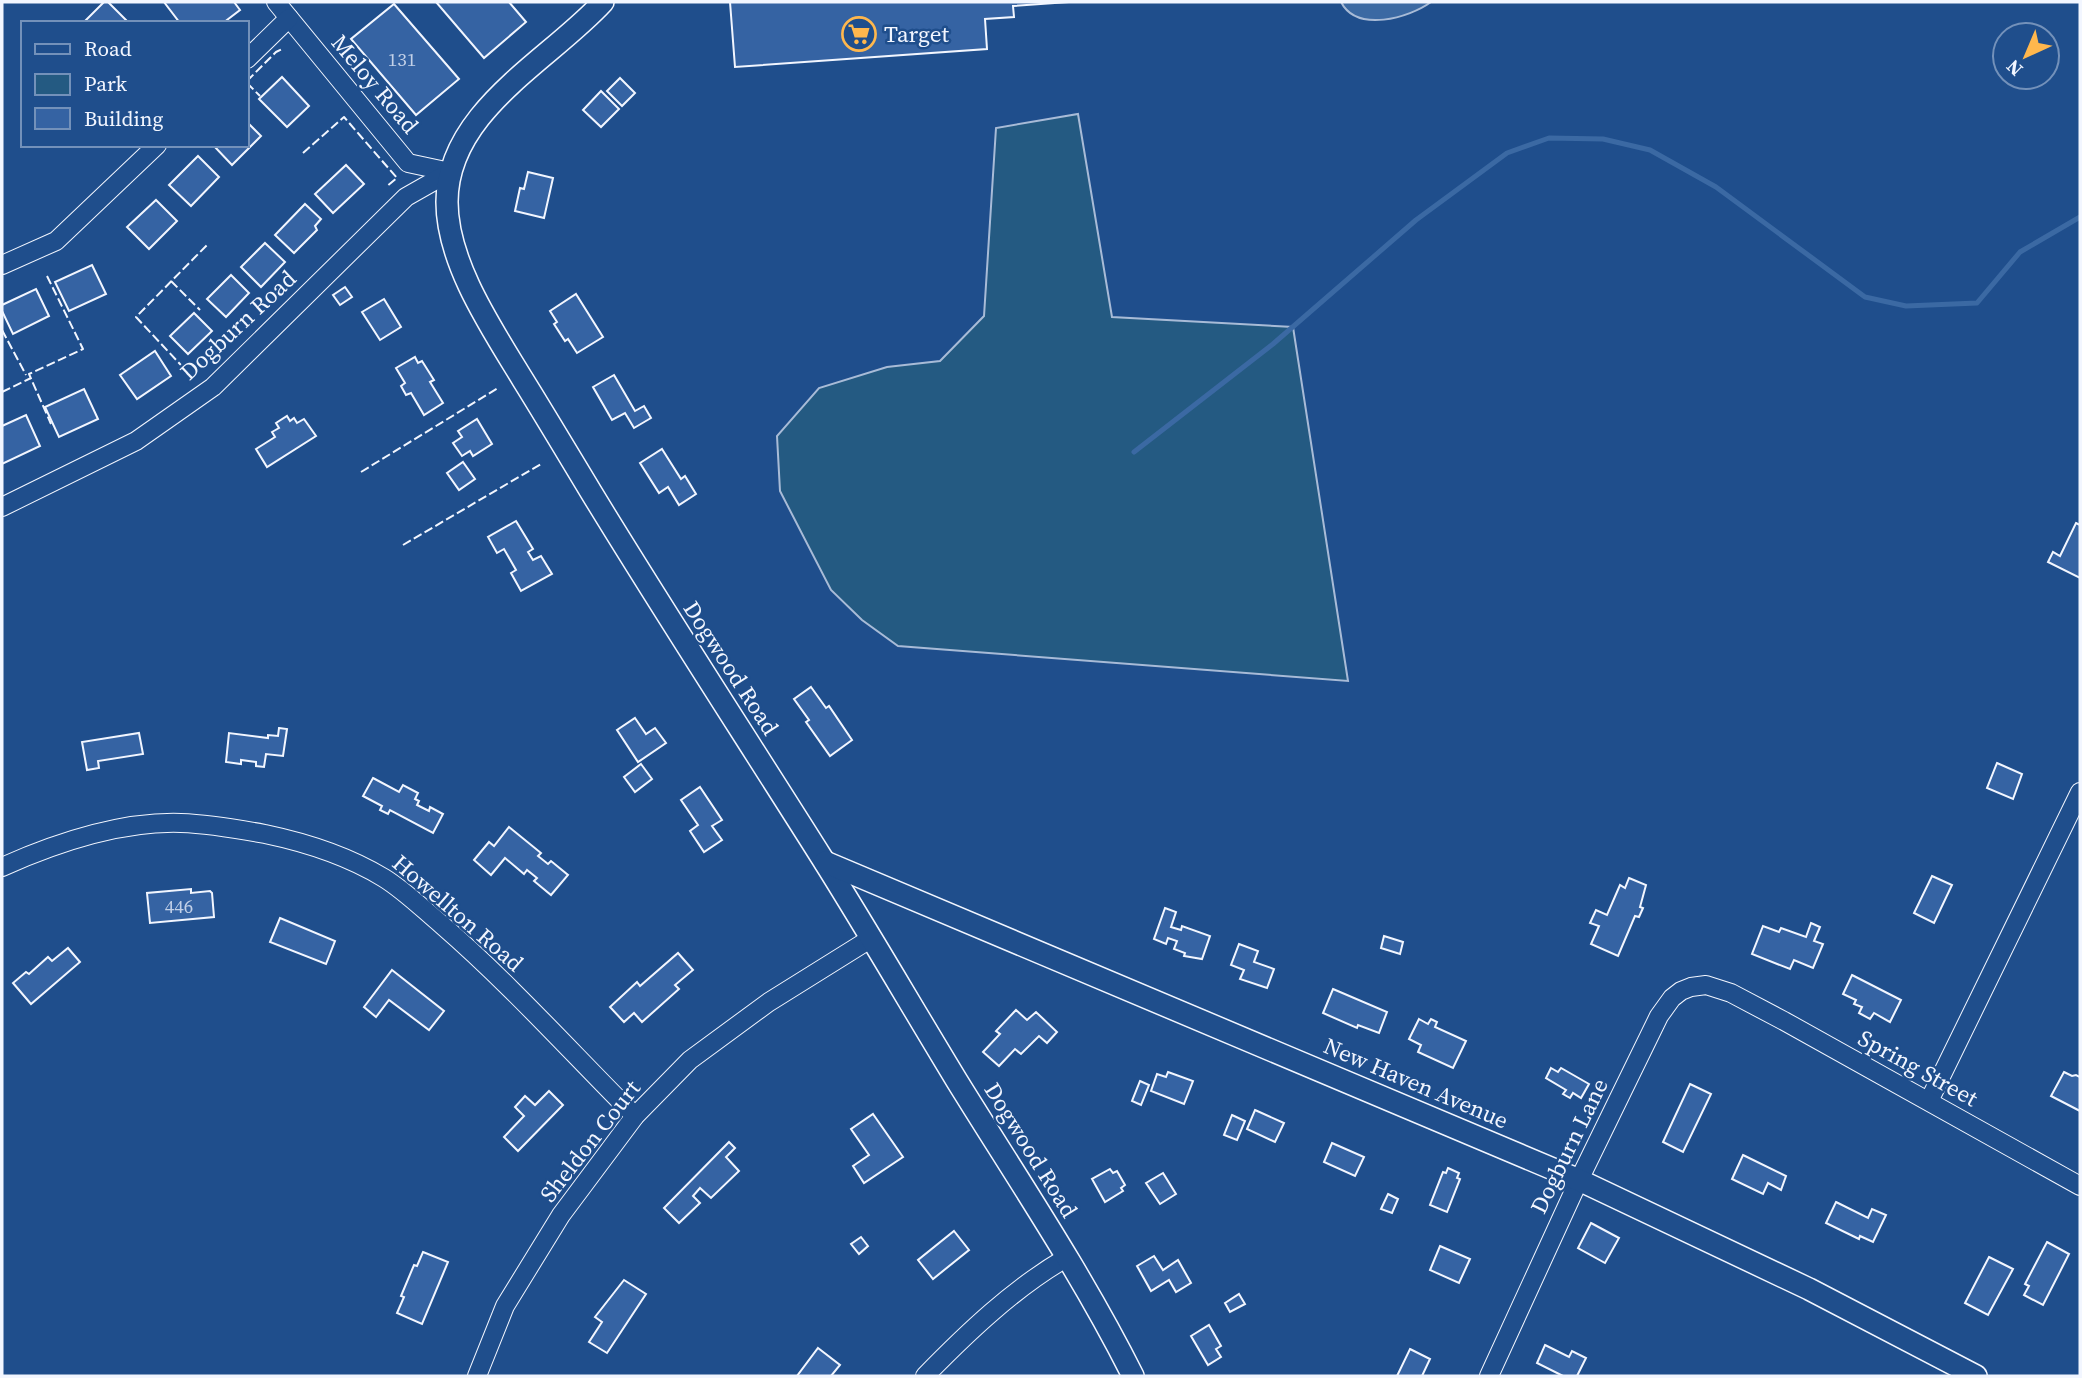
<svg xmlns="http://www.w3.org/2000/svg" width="2082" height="1378" font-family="'Source Serif 4',serif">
  <rect width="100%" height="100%" fill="#1f4e8c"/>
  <path fill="#245a82" stroke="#a8bbd7" stroke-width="2" d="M1078,114l34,203 181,10 55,354 -450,-35 -36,-26 -31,-30 -51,-99 -3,-55 42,-48 68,-21 53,-6 44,-45 12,-188z"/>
  <path fill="#3b69a3" stroke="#a8bbd7" stroke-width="2" d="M1341,2h90c-22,16 -74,31 -90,0z"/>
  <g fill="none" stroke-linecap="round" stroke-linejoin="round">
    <path stroke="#3b69a3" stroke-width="5" d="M1134,452l139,-108 143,-124 91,-67 42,-15 54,1 47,11 66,37 149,110 41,9 71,-3 43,-51 60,-35"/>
  </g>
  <g fill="#3563a3" stroke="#f2f6ff" stroke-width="2">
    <path d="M104,2h4l21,21h-46z"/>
    <path d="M164,2h70l6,8 -17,13h-43z"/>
    <path d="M436,2h73l17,20 -42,36z"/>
    <path d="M730,2h339l-56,4 1,11 -29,2 2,30 -252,18z"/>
    <path d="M394,4l65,75 -43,36 -65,-76z"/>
    <path d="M282,77l27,29 -22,21 -28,-28z"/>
    <path d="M620,78l15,15 -13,13 -15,-15z"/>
    <path d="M601,91l18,18 -18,18 -18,-17z"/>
    <path d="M247,122l14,14 -29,29 -19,-20h34z"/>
    <path d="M198,156l21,21 -28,29 -22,-21z"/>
    <path d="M346,165l18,19 -31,29 -18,-19z"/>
    <path d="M528,172l25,6 -9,40 -29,-7 5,-23 4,1z"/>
    <path d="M156,200l21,21 -28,28 -22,-22z"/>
    <path d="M305,204l16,15 -6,7 2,4 -23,23 -19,-18z"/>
    <path d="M265,243l20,19 -24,25 -20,-20z"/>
    <path d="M92,265l14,29 -37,17 -14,-29z"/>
    <path d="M231,275l18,18 -23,24 -19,-18z"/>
    <path d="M345,287l7,10 -12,8 -7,-10z"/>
    <path d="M36,289l13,27 -36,18 -11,-23v-6z"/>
    <path d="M576,294l27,43 -26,16 -9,-14 -3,2 -11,-17 3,-2 -7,-11z"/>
    <path d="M384,299l17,28 -21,13 -18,-28z"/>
    <path d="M194,313l18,18 -24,23 -18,-18z"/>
    <path d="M155,351l16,25 -34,23 -17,-24z"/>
    <path d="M415,357l3,6 4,-2 12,19 -4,2 13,21 -19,12 -13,-22 -5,2 -5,-9 4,-3 -9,-15z"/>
    <path d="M614,375l21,36 9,-5 7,12 -17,10 -9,-15 -13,7 -19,-33z"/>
    <path d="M84,389l14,30 -39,18 -14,-30z"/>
    <path d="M26,415l14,31 -38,18v-38z"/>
    <path d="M287,416l3,5 4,-3 3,5 7,-4 12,17 -49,31 -11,-18 19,-12 -3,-5 7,-4 -3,-5z"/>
    <path d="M477,419l15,25 -19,12 -3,-5 -8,5 -9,-13 9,-6 -4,-6z"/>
    <path d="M662,449l19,30 4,-3 11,18 -17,11 -11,-18 -9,6 -19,-30z"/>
    <path d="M463,462l12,17 -16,11 -12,-17z"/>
    <path d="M516,521l17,28 -5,3 5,8 8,-4 11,18 -31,17 -10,-18 5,-3 -12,-21 -7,4 -9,-16z"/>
    <path d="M2076,523l4,2v53l-32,-16 5,-10 7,4z"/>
    <path d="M811,687l15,21 3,-2 23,34 -22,16 -24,-34 3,-2 -15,-21z"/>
    <path d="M635,718l11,16 9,-6 11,15 -28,19 -21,-32z"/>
    <path d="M279,728l8,1 -4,27 -17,-2 -2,13 -8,-1v-4l-15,-2v4l-15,-2 3,-29 39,5v-3l10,1z"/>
    <path d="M139,733l4,21 -45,7 1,7 -12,2 -5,-28z"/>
    <path d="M1997,763l25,11 -9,25 -26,-11z"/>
    <path d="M641,764l11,15 -17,13 -11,-15z"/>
    <path d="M373,778l26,14 4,-7 15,8 -3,6 4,2 -2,4 12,6 1,-4 13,7 -10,19 -43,-23 -2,4 -8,-4 2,-4 -19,-10z"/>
    <path d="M700,787l22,33 -10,6 10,14 -18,12 -14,-21 8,-6 -17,-25z"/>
    <path d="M509,827l32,26 -3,3 10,8 3,-3 17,14 -17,20 -17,-14 3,-3 -10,-8 -3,4 -19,-16 -14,17 -17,-15 15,-18 5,4z"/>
    <path d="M1932,876l20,9 -18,38 -20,-10z"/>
    <path d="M1629,878l17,7 -6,22 3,1 -4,9 -4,-1 -17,40 -27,-12 8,-18 -9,-3 6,-13 11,5 13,-30 5,3z"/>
    <path d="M191,889v4l19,-2 2,2 2,24 -64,6 -3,-30z"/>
    <path d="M1165,908l11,4 -5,15 10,3 1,-4 28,10 -8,23 -18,-3 1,-3 -11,-4 3,-8 -9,-3 -2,6 -12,-5z"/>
    <path d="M280,918l55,23 -9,23 -56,-22z"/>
    <path d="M1811,923l9,4 -6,14 9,3 -10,24 -19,-8 -4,9 -38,-15 11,-28 16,6 2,-4 25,9z"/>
    <path d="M1384,936l19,6 -3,12 -19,-6z"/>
    <path d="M1239,944l19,7 -4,11 20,7 -7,19 -27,-9 4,-9 -13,-5z"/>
    <path d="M68,948l12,14 -49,42 -18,-21 13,-11 3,2 19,-17 4,4z"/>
    <path d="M678,953l15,17 -18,15 4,4 -37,33 -8,-9 -10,9 -14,-15 27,-25 3,4z"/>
    <path d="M392,970l52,41 -15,19 -40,-30 -13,17 -12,-10z"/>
    <path d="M1852,975l49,25 -11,22 -16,-9 -4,6 -11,-6 3,-6 -8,-3 2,-4 -13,-6z"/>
    <path d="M1333,989l54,23 -8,21 -21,-8 -1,3 -34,-15z"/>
    <path d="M1016,1010l11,10 9,-8 21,20 -10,11 -8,-7 -18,18 -6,-5 -16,17 -16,-14 17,-18 -4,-3z"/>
    <path d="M1419,1019l9,5 3,-5 6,3 -2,5 31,14 -13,27 -35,-16 3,-7 -12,-6z"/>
    <path d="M1551,1068l7,4 3,-4 28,16 -8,14 -8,-5 -3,5 -7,-4 3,-4 -20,-12z"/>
    <path d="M1168,1072l25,9 -9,23 -33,-13 6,-17 9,3z"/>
    <path d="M2064,1072l8,4 4,-1 4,2v34l-29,-15z"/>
    <path d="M1140,1081l9,4 -8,20 -9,-4z"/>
    <path d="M1690,1084l21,10 -28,58 -20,-10z"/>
    <path d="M549,1091l14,14 -45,46 -14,-14 20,-21 -9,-9 10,-11 10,9z"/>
    <path d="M1255,1110l29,13 -9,19 -28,-13z"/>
    <path d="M873,1114l30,43 -39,26 -11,-17 16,-11 -18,-26z"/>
    <path d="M1232,1115l13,6 -8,19 -13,-5z"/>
    <path d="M729,1142l6,6 -9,9 13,14 -28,27 -11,-10 -7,8 7,7 -21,20 -15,-15z"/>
    <path d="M1332,1143l32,14 -9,19 -31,-14z"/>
    <path d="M1743,1155l43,21 -5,14 -13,-7 -5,11 -31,-15z"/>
    <path d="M1448,1168l11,5 -2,5 3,1 -13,33 -17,-7 13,-33 3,1z"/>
    <path d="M1110,1169l3,4 4,-2 8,14 -4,3 2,3 -18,11 -13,-23z"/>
    <path d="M1163,1173l13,21 -16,10 -14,-21z"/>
    <path d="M1388,1194l10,5 -6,14 -11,-4z"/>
    <path d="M1836,1202l32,16 4,-9 14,6 -13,27 -13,-6 -1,3 -33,-16z"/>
    <path d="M1591,1223l28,15 -14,25 -27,-15z"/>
    <path d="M954,1231l15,19 -36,29 -15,-19z"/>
    <path d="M861,1237l7,9 -9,8 -8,-10z"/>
    <path d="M2047,1242l22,12 -26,51 -19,-10 5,-9 -4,-2z"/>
    <path d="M1440,1246l30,13 -11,24 -29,-13z"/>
    <path d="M423,1252l25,10 -26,62 -25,-11 7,-16 -3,-1 13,-31 3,1z"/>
    <path d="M1154,1256l9,14 15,-10 13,23 -15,9 -7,-12 -18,11 -14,-25z"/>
    <path d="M1989,1257l24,12 -25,46 -23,-12z"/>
    <path d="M624,1280l22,14 -39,59 -18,-11 13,-20 -7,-5z"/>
    <path d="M1239,1294l6,10 -15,8 -5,-9z"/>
    <path d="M1209,1325l12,21 -5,3 5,8 -13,8 -17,-29z"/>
    <path d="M1545,1345l24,12 3,-6 14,7 -9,18h-14l-26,-13z"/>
    <path d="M818,1348l22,17 -9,11h-34z"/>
    <path d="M1410,1349l20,10 -8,17h-25z"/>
  </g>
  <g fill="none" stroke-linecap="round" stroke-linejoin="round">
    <g stroke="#f2f6ff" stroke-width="20">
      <g id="minor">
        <path d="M276,2l132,161 42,9"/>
        <path d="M247,59l42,-41"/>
        <path d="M2,265l54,-24 101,-96"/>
        <path d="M2,507l134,-66 77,-54 193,-190 44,-25"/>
        <path d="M2,867c54,-24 119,-46 179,-44 29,1 57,6 84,11 43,9 83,22 119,44 21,13 40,32 58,47 68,59 129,127 193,191"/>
        <path d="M1929,1101l151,-309"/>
        <path d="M477,1376l28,-70 56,-91 74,-99 55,-56 79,-58 101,-63"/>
        <path d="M925,1376c42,-43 89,-88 141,-118"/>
        <path d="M1489,1376l90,-196 80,-164 13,-18 9,-7 10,-4 15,-2 25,8 53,28 296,165"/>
      </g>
    </g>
    <g stroke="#f2f6ff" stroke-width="24">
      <g id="tertiary">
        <path d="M603,2c-54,59 -156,109 -156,200 0,61 45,127 76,178 23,37 45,74 68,112 75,123 154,244 231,366 46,73 90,149 135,223 60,97 125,193 176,295"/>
        <path d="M825,862l754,318 230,109 167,87"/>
      </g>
    </g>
    <use href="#minor" stroke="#1f4e8c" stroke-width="18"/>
    <use href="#tertiary" stroke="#1f4e8c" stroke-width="21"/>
    <g stroke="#f2f6ff" stroke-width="2" stroke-dasharray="9 3.5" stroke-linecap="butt">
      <path d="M247,81l29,-29 8,-4"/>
      <path d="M247,83l13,13"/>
      <path d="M303,153l41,-36 53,61 -11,9"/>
      <path d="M47,276l36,73 -54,25 22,50"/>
      <path d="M171,281l29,29"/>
      <path d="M2,330l24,45"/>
      <path d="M193,378l-57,-61 72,-73"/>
      <path d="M2,392l29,-14"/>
      <path d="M361,472l137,-84"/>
      <path d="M403,545l138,-81"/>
    </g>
  </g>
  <defs>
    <g id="supermarket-ring" transform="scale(1.75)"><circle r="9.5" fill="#1f4e8c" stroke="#ffb74d" stroke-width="1.5"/><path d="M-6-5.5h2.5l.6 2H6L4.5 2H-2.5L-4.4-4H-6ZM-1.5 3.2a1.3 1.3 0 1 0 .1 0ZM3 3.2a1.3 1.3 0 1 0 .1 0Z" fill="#ffb74d"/></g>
  </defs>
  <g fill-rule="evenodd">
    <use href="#supermarket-ring" x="859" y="34"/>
  </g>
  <g text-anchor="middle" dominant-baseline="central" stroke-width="5" stroke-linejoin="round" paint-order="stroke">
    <g font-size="19" fill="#c3d1e8">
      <text x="402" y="59">131</text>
      <text x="179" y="906">446</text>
    </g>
    <g font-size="23" fill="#f2f6ff" stroke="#1f4e8c" text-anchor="start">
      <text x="884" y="34">Target</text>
    </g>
    <g font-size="23" fill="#f2f6ff" stroke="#1f4e8c">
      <text transform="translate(375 84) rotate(50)">Meloy Road</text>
      <text transform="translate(238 325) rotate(-43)">Dogburn Road</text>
      <text transform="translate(731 668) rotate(57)">Dogwood Road</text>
      <text transform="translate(458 913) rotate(41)">Howellton Road</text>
      <text transform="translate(1918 1068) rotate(29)">Spring Street</text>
      <text transform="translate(1416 1083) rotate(23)">New Haven Avenue</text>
      <text transform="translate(590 1141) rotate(-52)">Sheldon Court</text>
      <text transform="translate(1569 1146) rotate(-64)">Dogburn Lane</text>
      <text transform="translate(1031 1150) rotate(58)">Dogwood Road</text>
    </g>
  </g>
  <rect width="2082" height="1378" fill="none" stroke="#f2f6ff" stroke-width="7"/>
  <rect x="21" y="21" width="228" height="126" fill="#1f4e8c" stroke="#7391ba" stroke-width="2"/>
  <rect x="35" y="44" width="35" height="10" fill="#1f4e8c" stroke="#7391ba" stroke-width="2"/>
  <text x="84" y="56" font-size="21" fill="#f2f6ff">Road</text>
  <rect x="35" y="74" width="35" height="21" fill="#245a82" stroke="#7391ba" stroke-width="2"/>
  <text x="84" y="91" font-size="21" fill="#f2f6ff">Park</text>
  <rect x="35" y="108" width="35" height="21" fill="#3563a3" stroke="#7391ba" stroke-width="2"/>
  <text x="84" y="126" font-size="21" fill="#f2f6ff">Building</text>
  <g transform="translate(2026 56) rotate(224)"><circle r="33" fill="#1f4e8c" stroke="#7391ba" stroke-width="2"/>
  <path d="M0-5L12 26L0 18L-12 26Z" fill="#ffb74d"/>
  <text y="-10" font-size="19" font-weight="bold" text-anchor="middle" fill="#f2f6ff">N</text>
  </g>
</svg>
